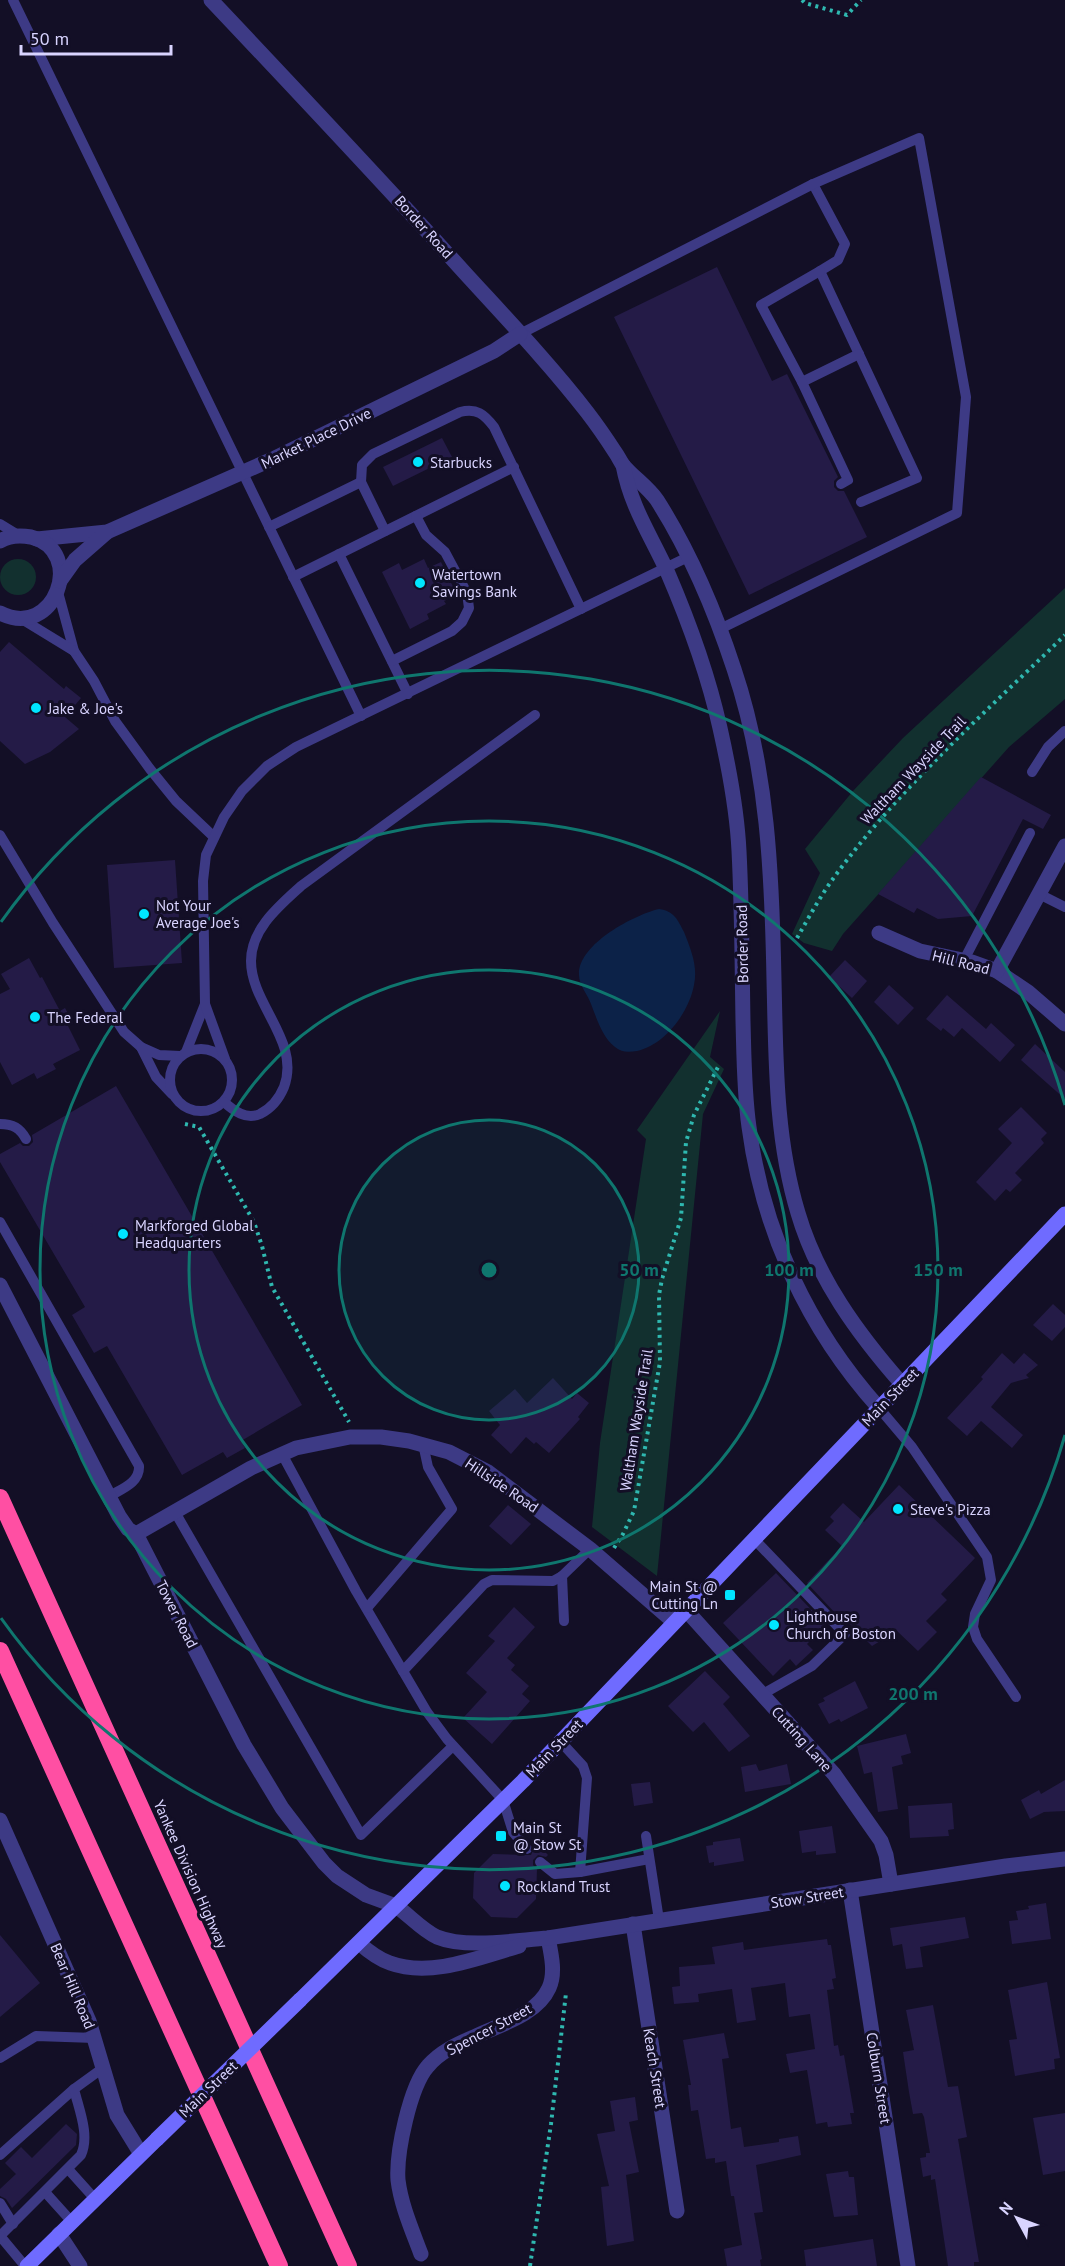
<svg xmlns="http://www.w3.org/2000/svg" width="1065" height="2266" font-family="'PT Sans',sans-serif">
  <rect width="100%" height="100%" fill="#130f26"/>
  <g fill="#12302f">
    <circle cx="18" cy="577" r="18"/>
    <path d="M1065,588v111l-56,48 -166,187 -11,17 -28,-8 -12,-9 28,-61 -15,-24 48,-58 50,-53z"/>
    <path d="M720,1011l-10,46 14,12 -21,45 -46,462 -65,-49 8,-84 46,-304 -9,-9z"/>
  </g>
  <path fill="#0c2248" d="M659,909c15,2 19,11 25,23 7,18 14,34 10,53 -5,27 -29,60 -57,66 -8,1 -15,2 -22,-4 -13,-10 -18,-28 -24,-43 -3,-9 -12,-19 -12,-29 -1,-31 55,-60 80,-66z"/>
  <g fill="#241b47">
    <path d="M717,267l55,114 15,-7 51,103 -4,4v6l4,4h6l23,46 -118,58 -135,-278z"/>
    <path d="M442,438l10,19 -59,29 -10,-19z"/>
    <path d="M424,559l4,9 13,-6 16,33 -13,6 2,3 -19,10 2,5 -19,10 -28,-57 17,-9 3,7z"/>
    <path d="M9,642l55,47 2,-3 15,12 -16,19 14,12 -29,23 -25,12 -25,-23v-89z"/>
    <path d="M981,777l70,38 -8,14 -20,-10 -51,97 -34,3 -21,-11 -3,5 -36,-19z"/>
    <path d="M175,860l7,103 -68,5 -7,-103z"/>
    <path d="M29,958l11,20 2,-1 18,34 5,-3 8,15 -5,3 12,24 -27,14 3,5 -19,10 -3,-6 -22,12 -12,-23v-68l10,-5 -9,-15z"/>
    <path d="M845,960l22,21 -15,17 -23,-21z"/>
    <path d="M889,985l25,23 -16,17 -24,-23z"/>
    <path d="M947,995l39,34 5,-6 24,22 -15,17 -38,-34 -8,9 -11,-9 -2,3 -15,-12z"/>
    <path d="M1035,1044l30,28v27l-44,-39z"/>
    <path d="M116,1086l186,319 -61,36 4,7 -18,10 -4,-6 -41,23 -75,-129 -13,7 -22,-38 13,-8 -85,-145v-8l20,-11 3,3h6l4,-4 -1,-7z"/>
    <path d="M1021,1107l26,26 -6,6 3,4 -29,30 7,7 -12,12 -4,-3 -11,12 -19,-19 36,-39 -14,-14z"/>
    <path d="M1053,1304l12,11v12l-13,14 -19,-16z"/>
    <path d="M1002,1353l12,11 10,-11 14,12 -12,10 3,3 -18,5 -20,24 32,28 -11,13 -31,-27 -14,15 -20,-18 36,-39 -2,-2z"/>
    <path d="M553,1378l19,21 5,-6 12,10 -11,14 2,2 -31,34 -13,-11 -2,2 -8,-7 -15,17 -20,-19 9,-10 -11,-14 26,-22 12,14z"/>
    <path d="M899,1485l76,73 -34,36 6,6 -21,21 11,11 -19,19 -21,-20 -25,15 -33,-33 -2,2 -30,-32 35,-37 -17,-16 9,-9 -4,-4 13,-14 21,19z"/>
    <path d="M508,1505l23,19 -20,21 -22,-19z"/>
    <path d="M776,1573l50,52 -19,19 6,6 -17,16 -6,-7 -17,17 -50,-53z"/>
    <path d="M514,1607l21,20 -28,31 8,7 -4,5 18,16 -7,8 8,7 -38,43 -29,-26 24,-26 -21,-19 29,-32 -7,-5z"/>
    <path d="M705,1671l25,26 -7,7 27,32 -21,16 -25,-30 -11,10 -25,-26z"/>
    <path d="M855,1681l13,27 -27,14 -2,-3 -10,5 -11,-20 7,-3 -2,-3z"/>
    <path d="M906,1734l5,19 -10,3 2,8 -11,3 6,42 -20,3 -6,-40 -8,2 -7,-28z"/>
    <path d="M756,1764l3,7 28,-7 4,20 -46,8 -4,-25z"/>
    <path d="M1065,1780v31l-21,1 -14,7 -9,-19 18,-10 2,4z"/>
    <path d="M650,1782l3,21 -19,3 -3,-22z"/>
    <path d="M952,1803l2,26 -6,1 1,6 -39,2 -2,-32z"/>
    <path d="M832,1826l4,27 -20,2v-4l-14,2 -3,-22z"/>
    <path d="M740,1838l4,23 -30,5v-4l-5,1 -3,-17 7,-1v-3z"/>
    <path d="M535,1841l13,14 -2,2 -8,-2 -5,5v5l4,4 -1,30 -19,19 -26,-1 -18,-19 1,-25 19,-19 38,1 3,-7 -2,-5z"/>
    <path d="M1046,1903l5,36 -39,5 -3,-23 9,-1 -2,-9 13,-2 -1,-3z"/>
    <path d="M965,1917l4,21 -49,9 3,20 -17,2 -4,-25 -9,2 -3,-18z"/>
    <path d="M0,1935l40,48 -40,34z"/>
    <path d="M827,1939l1,6h3l5,33 -4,1 2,10 -7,1 7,56 4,-1 2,11 4,-1 10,58h-4l2,11 -24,3 -1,-5 -11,2 -9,-54 -17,3 -4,-19 29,-5 -5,-35 -21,3 -4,-34 -34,5 5,32 -19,3 -5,-34 -34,5 1,8 -25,2 -2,-17 8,-1 -1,-19 36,-3 -3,-17 31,-5 1,8z"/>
    <path d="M1047,1982l13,76 -6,1 1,10 -40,7 -6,-36 8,-1 -9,-49z"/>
    <path d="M933,2005l15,82 10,-1 9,51 -9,2 21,123h-5v4h-26l-13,-87 -4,1v-5l-8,2 -3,-19 6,-1v-4h4l-6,-36 -2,-4 -9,1 -4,-22 -6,-40 11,-2 -8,-40z"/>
    <path d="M724,2033l5,25 -7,1 9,70 10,-2 3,20 35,-5v-3l19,-3 3,19 -45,10 7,47 -9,1 8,46 -2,1 1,6h-34l-3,-17 18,-4 -8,-49h-3l-5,-35 -11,2v-5l-9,1 -8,-49 -7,1 -3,-26h3l-8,-45z"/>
    <path d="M635,2097l3,23 -9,2 10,50 -13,3 8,66 -27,5 -6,-59 8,-1 -12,-52 18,-3 -5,-30z"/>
    <path d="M1065,2113v58l-22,4 -10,-57z"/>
    <path d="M66,2124l11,10 -1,11 -64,63 -6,-9 -6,-3v-7l16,-15 -11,-11 16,-16 11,11z"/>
    <path d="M848,2171l1,6h5l4,38 -24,2 -8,-43z"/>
    <path d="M873,2239l4,27h-71l-2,-16z"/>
  </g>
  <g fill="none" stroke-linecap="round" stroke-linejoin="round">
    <g stroke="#2fb8b0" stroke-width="4" stroke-dasharray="3 4.5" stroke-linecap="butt">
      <path d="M802,0l3,3 42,12 14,-15"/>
      <path d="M797,938c12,-21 24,-43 38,-62 65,-89 151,-164 230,-241"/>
      <path d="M185,1124l14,3 55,95 8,24 10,41 77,135"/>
      <path d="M614,1548l9,-14 11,-23 26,-149 -1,-67 3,-16 19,-61 5,-76 8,-27 25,-50"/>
      <path d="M530,2266l21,-142 15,-131"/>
    </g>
    <g stroke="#3d3a85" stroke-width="10">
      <path d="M13,0l348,716"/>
      <path d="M813,184l32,60 -7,16 -18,11 97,207 -56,24"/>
      <path d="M820,271l-59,34 41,77 57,-28"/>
      <path d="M520,334l293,-150 106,-46 47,259 -9,116 -237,116"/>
      <path d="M802,382l46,98 -7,4"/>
      <path d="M361,482l1,-17 11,-11 87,-42c17,-4 24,2 34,15l87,182"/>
      <path d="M0,524l18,11"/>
      <path d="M269,527l92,-45 24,49"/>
      <path d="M339,554l69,140"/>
      <path d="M293,577l221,-110"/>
      <path d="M58,592l16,59 20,30 21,40 35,48 26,32 38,36"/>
      <path d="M20,618l54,33"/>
      <path d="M392,661l60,-30 10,-9 7,-14 -2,-15 -22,-41 -19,-17 -10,-19"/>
      <path d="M1032,772l16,-25 17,-16"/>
      <path d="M0,835l53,88 71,109 17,15 18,8 21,1"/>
      <path d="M1039,894l26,13"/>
      <path d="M964,960l66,-127"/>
      <path d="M141,1047l15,30 16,17"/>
      <circle cx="201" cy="1080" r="31"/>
      <path d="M186,1052l19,-48"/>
      <path d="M225,1059l-20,-55 -2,-123 3,-26 18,-38 18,-26 25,-25 29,-19 392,-190"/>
      <path d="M224,1102c10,9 22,18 36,12 12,-6 19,-15 24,-27 17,-46 -33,-82 -33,-126 0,-32 28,-55 50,-75l234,-171"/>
      <path d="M0,1124c13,0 20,4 26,15"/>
      <path d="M0,1222l139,244c1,17 -18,23 -31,31"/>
      <path d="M879,1408l33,39 75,110 4,23 -16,34 -2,13 4,12 39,58"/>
      <path d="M282,1454l74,137 71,121 20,27 56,61 10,32 14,17"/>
      <path d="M175,1512l186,323 92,-89"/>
      <path d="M754,1539l91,95 -33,32 -49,28"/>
      <path d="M562,1576l2,45"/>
      <path d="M367,1608l85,-99 -24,-42 -5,-23"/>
      <path d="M403,1671l81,-87 8,-4 61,1 9,-5 28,-27"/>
      <path d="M560,1741l23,25 4,12 -7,94 69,-13"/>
      <path d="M646,1836l13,84"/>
      <path d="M540,1862l15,12 25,-2"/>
      <path d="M0,2058l36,-22 59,2"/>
      <path d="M0,2155l74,-66"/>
      <path d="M68,2169l27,30"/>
      <path d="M45,2192l27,30"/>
      <path d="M0,2203l13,21"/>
      <path d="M0,2236l81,-81c9,-20 -2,-45 -7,-66l29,-21"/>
      <path d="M0,2236l25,30"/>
    </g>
    <g stroke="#3d3a85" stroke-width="15">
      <path d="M211,0c85,90 170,180 253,272 42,46 85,91 123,140 10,13 19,26 28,40 3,4 5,9 8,13 11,13 24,21 34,35 33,52 58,111 77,169 34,101 38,206 40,311 2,79 1,157 24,233 19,65 60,121 104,171"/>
      <path d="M623,465c8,42 27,69 44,106 22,51 41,103 53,157 9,40 17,82 19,123 3,57 3,114 4,170 1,35 1,71 6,106 14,105 59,202 130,281"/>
      <path d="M37,539l70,-7 168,-74 219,-107 26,-17"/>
      <path d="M0,541c10,-6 20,-6 31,-4 56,14 24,104 -31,76"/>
      <path d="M60,581l15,-21 32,-28"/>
      <path d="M879,933l41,18 52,11 25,9 31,21 37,32"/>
      <path d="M997,971l68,-125"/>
      <path d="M0,1285l119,231 9,13 8,5 108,211 38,63 42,55 13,13 29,19 30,11"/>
      <path d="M136,1534l115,-66 45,-20 54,-11h31l28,4 40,11 39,20 102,77 84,73"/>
      <path d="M686,1610l148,164 47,67 5,14 5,29"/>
      <path d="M850,1890l58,376"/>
      <path d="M633,1924l44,287"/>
      <path d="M59,2234l21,32"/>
      <path d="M421,2254c-9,-24 -20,-49 -23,-74 -2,-27 12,-94 30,-114 12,-14 29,-22 46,-29 25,-12 63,-22 75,-49 7,-15 2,-35 -1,-50"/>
    </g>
    <g stroke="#3d3a85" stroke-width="15">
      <path d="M0,1820l89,201 28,94 24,39"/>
      <path d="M396,1906c13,9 26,24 41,31 29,12 80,3 111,1l458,-72 59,-7"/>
      <path d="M359,1943c9,8 19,16 31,20 41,15 90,-6 129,-17"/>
    </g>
    <g stroke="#6f6bff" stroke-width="15">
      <path d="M300,2000l223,-219 542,-567"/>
      <path d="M27,2266l130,-127"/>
    </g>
    <g stroke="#ff4fa3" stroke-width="18">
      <path d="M0,1498l348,768"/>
      <path d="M0,1651l279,615"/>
    </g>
    <path stroke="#6f6bff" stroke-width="15" d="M157,2139l143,-139"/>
  </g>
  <circle cx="489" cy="1270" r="150" fill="#0f766e" fill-opacity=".12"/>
  <g fill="none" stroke="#0f766e" stroke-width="3">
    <circle cx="489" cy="1270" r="150"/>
    <circle cx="489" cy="1270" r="300"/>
    <circle cx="489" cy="1270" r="449"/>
    <path d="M1065 1435A599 599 0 0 1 1 1618M1 922A599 599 0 0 1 1065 1105"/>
  </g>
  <g fill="#00e5ff" stroke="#130f26" stroke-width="2">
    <circle cx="418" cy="462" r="6"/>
    <circle cx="420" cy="583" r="6"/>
    <circle cx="36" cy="708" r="6"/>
    <circle cx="144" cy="914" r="6"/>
    <circle cx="35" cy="1017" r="6"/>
    <circle cx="123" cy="1234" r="6"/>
    <circle cx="898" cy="1509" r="6"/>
    <rect x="724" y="1589" width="12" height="12" rx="3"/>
    <circle cx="774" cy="1625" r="6"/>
    <rect x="495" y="1830" width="12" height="12" rx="3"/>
    <circle cx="505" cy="1886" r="6"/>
  </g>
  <g text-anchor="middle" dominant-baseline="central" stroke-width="6" stroke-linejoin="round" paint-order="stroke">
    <g font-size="15" fill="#d9d4ff" stroke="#130f26">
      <text transform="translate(424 227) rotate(48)">Border Road</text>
      <text transform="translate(316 438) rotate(-26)">Market Place Drive</text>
      <text transform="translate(913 770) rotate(-46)">Waltham Wayside Trail</text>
      <text transform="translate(742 944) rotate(-91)">Border Road</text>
      <text transform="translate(961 962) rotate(14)">Hill Road</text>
      <text transform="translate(890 1397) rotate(-46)">Main Street</text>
      <text transform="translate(636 1420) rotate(-81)">Waltham Wayside Trail</text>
      <text transform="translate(502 1485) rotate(34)">Hillside Road</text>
      <text transform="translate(177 1614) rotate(63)">Tower Road</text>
      <text transform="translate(802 1739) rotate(48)">Cutting Lane</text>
      <text transform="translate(554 1748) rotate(-46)">Main Street</text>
      <text transform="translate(191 1874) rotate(66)">Yankee Division Highway</text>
      <text transform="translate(807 1897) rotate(-9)">Stow Street</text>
      <text transform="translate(73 1986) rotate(67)">Bear Hill Road</text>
      <text transform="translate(489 2029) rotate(-28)">Spencer Street</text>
      <text transform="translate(655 2068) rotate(81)">Keach Street</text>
      <text transform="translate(879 2078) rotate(81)">Colburn Street</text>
      <text transform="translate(208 2089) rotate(-44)">Main Street</text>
    </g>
    <g font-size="15" fill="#d9d4ff" stroke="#130f26" text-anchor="start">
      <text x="430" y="462">Starbucks</text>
      <text x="432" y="574">Watertown<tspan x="432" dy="17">Savings Bank</tspan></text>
      <text x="48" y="708">Jake &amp; Joe's</text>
      <text x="156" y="905">Not Your<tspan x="156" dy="17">Average Joe's</tspan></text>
      <text x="47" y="1017">The Federal</text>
      <text x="135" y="1225">Markforged Global<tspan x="135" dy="17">Headquarters</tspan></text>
      <text x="910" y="1509">Steve's Pizza</text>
      <text x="718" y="1586" text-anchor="end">Main St @<tspan x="718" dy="17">Cutting Ln</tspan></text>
      <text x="786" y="1616">Lighthouse<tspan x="786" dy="17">Church of Boston</tspan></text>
      <text x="513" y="1827">Main St<tspan x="513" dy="17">@ Stow St</tspan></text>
      <text x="517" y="1886">Rockland Trust</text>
    </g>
  </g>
  <circle cx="489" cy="1270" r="9" fill="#0f766e" stroke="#130f26" stroke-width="3"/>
  <g font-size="18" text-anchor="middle" font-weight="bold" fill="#0f766e" stroke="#130f26" stroke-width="6" stroke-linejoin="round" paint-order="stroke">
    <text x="639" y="1276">50 m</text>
    <text x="789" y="1276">100 m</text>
    <text x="938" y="1276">150 m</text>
    <text x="913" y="1700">200 m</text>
  </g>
  <g transform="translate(1017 2218) rotate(311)" stroke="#130f26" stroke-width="4.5" paint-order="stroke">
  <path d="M0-4.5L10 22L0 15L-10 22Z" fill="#d9d4ff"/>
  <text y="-9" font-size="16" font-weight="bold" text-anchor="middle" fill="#d9d4ff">N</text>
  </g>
  <path d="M21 45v9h150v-9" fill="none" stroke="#d9d4ff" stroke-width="3"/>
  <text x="30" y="45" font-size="18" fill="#d9d4ff" stroke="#130f26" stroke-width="4.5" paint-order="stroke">50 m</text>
</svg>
